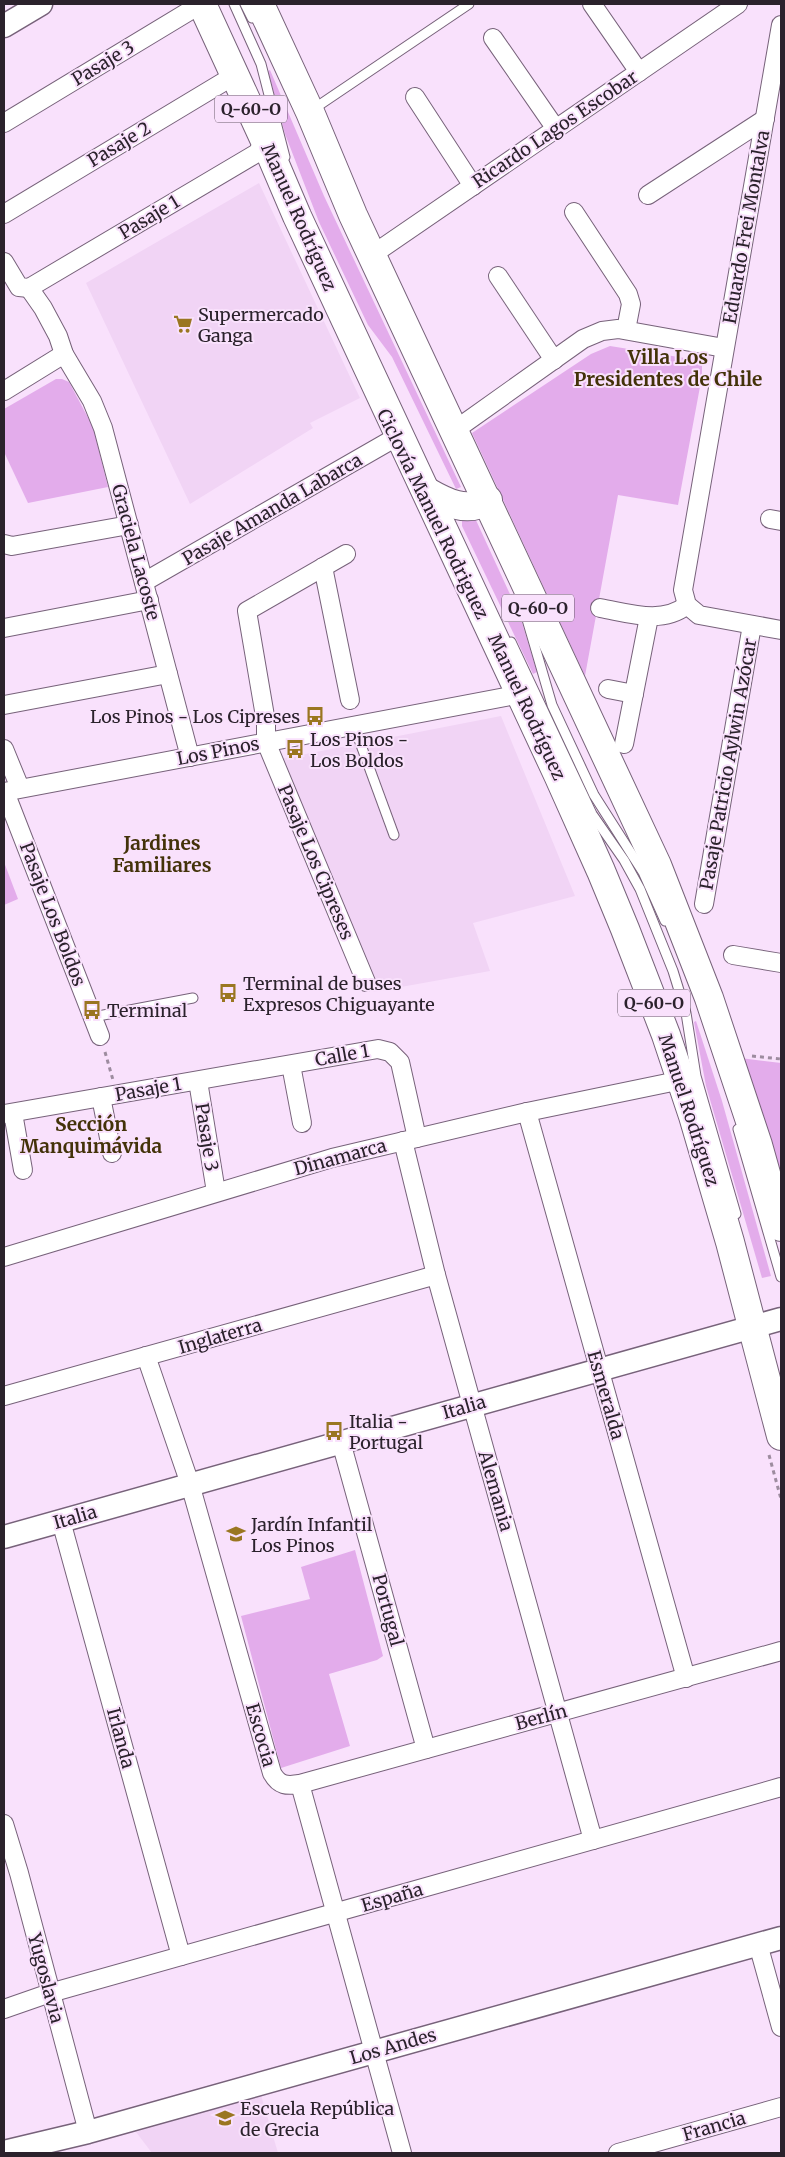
<svg xmlns="http://www.w3.org/2000/svg" width="785" height="2157" font-family="Merriweather,serif">
  <rect width="100%" height="100%" fill="#f9e1fc"/>
  <g fill="#f1d4f5">
    <path d="M259,183l101,215 -50,25 3,5 -123,76 -104,-221z"/>
    <path d="M501,716l74,180 -102,27 17,48 -117,21 -93,-233z"/>
    <path d="M261,2095l17,58h-126l-16,-21z"/>
  </g>
  <g fill="#e3aceb">
    <path d="M270,70l54,126 137,291 -5,2 -64,-132 -24,-32 -49,-103 -34,-88 -17,-63z"/>
    <path d="M610,346l87,14 5,2v14l-24,129 -60,-10 -33,181 -113,-243 119,-79z"/>
    <path d="M56,379h6l7,3 24,45 15,60 -80,16 -24,-51v-43z"/>
    <path d="M475,518l45,98 17,56 -4,2 -71,-148v-5z"/>
    <path d="M4,862l14,37 -14,6z"/>
    <path d="M696,1021l26,80 49,175 -9,2 -56,-192 -12,-64z"/>
    <path d="M740,1058l41,5v134z"/>
    <path d="M355,1550l28,106 -6,4 -48,14 21,72 -69,22 -40,-152 69,-17 -9,-32z"/>
  </g>
  <g fill="none" stroke-linecap="round" stroke-linejoin="round">
    <g stroke="#77627a" stroke-width="11">
      <g id="service">
        <path d="M234,4l27,60 24,93"/>
        <path d="M245,4l7,14"/>
        <path d="M312,110l157,-106"/>
        <path d="M526,616l26,89 42,90 49,77 22,49"/>
        <path d="M511,642l81,172 32,46 16,29 33,82 13,42 10,63 40,138"/>
        <path d="M354,726l40,109"/>
        <path d="M93,1017l100,-19"/>
        <path d="M738,1129l43,148"/>
      </g>
    </g>
    <g stroke="#77627a" stroke-width="20">
      <g id="minor">
        <path d="M592,4l47,68"/>
        <path d="M781,25l-98,565 4,15 12,10 82,15"/>
        <path d="M493,38l63,91"/>
        <path d="M415,97l58,89"/>
        <path d="M4,123l197,-119"/>
        <path d="M648,195l117,-76"/>
        <path d="M574,212l54,82 3,10 -5,26"/>
        <path d="M4,214l231,-139"/>
        <path d="M372,255l366,-251"/>
        <path d="M4,262l15,25 10,1"/>
        <path d="M498,276l56,84"/>
        <path d="M29,288l14,20 15,28 6,18 28,47 11,27 87,329"/>
        <path d="M29,288l228,-135 8,-12"/>
        <path d="M4,391l60,-37"/>
        <path d="M455,430l128,-91 19,-8 16,-2 106,19"/>
        <path d="M770,519l11,2"/>
        <path d="M4,544l8,2 117,-21"/>
        <path d="M346,554l-99,57 19,111v20l100,240"/>
        <path d="M323,567l27,133"/>
        <path d="M144,582l256,-147"/>
        <path d="M600,608c29,5 62,17 87,-3"/>
        <path d="M4,628l145,-28"/>
        <path d="M608,689l26,5"/>
        <path d="M4,705l164,-31"/>
        <path d="M624,744l25,-127"/>
        <path d="M4,749l16,39"/>
        <path d="M4,792l517,-98"/>
        <path d="M5,792l95,244"/>
        <path d="M704,904l48,-279"/>
        <path d="M733,955l48,8"/>
        <path d="M291,1065l11,58"/>
        <path d="M198,1081l18,111"/>
        <path d="M101,1097l11,56"/>
        <path d="M527,1112l159,566"/>
        <path d="M13,1113l10,57"/>
        <path d="M4,1114l374,-65 12,3 10,10 17,76"/>
        <path d="M403,1141l33,134 157,565"/>
        <path d="M4,1257l328,-99 195,-46 155,-32"/>
        <path d="M146,1356l44,128 82,289c7,13 15,13 28,11l481,-133"/>
        <path d="M4,1396l432,-121"/>
        <path d="M341,1442l85,307"/>
        <path d="M61,1521l120,435"/>
        <path d="M300,1784l102,369"/>
        <path d="M4,1824l15,49 69,259"/>
        <path d="M758,1944l23,83"/>
        <path d="M4,2009l46,-16 731,-206"/>
        <path d="M618,2153l163,-46"/>
      </g>
    </g>
    <g stroke="#77627a" stroke-width="25">
      <g id="tertiary">
        <path d="M4,26l37,-22"/>
        <path d="M4,1537l777,-218"/>
        <path d="M4,2152l84,-20 693,-194"/>
      </g>
    </g>
    <g stroke="#77627a" stroke-width="30">
      <g id="primary">
        <path d="M202,4l63,137 32,75 261,559 43,96 24,58 41,106 27,81 37,126 51,194"/>
        <path d="M260,4l50,108 43,103 304,650 52,133 49,147 23,82"/>
        <path d="M426,491c19,11 41,23 62,9"/>
      </g>
    </g>
    <g stroke="#9d8c9f" stroke-width="3" stroke-dasharray="4 4" stroke-linecap="butt">
      <path d="M105,1052l8,28"/>
      <path d="M752,1056l29,3"/>
      <path d="M769,1455l12,44"/>
    </g>
    <use href="#service" stroke="#fff" stroke-width="9"/>
    <use href="#minor" stroke="#fff" stroke-width="18"/>
    <use href="#tertiary" stroke="#fff" stroke-width="22"/>
    <use href="#primary" stroke="#fff" stroke-width="28"/>
  </g>
  <defs>
    <g id="supermarket-bare" transform="scale(1.5)"><path d="M-6-5.5h2.5l.6 2H6L4.5 2H-2.5L-4.4-4H-6ZM-1.5 3.2a1.3 1.3 0 1 0 .1 0ZM3 3.2a1.3 1.3 0 1 0 .1 0Z" fill="#9a7621" stroke="#f9e1fc" stroke-width="2.5" paint-order="stroke"/></g>
    <g id="bus-bare" transform="scale(1.5)"><path d="M-5-6H5V4H4V6H2V4H-2V6H-4V4H-5ZM-3.5-4V0h7V-4ZM-3.5 1.2v1.5H-2V1.2ZM2 1.2v1.5H3.5V1.2Z" fill="#9a7621" stroke="#f9e1fc" stroke-width="2.5" paint-order="stroke"/></g>
    <g id="school-bare" transform="scale(1.5)"><path d="M0-5L7-2L0 1L-7-2ZM-4 1L0 2.5L4 1V4Q0 6-4 4Z" fill="#9a7621" stroke="#f9e1fc" stroke-width="2.5" paint-order="stroke"/></g>
  </defs>
  <g fill-rule="evenodd">
    <use href="#supermarket-bare" x="183" y="324"/>
    <use href="#bus-bare" x="315" y="716"/>
    <use href="#bus-bare" x="295" y="749"/>
    <use href="#bus-bare" x="228" y="993"/>
    <use href="#bus-bare" x="92" y="1010"/>
    <use href="#bus-bare" x="334" y="1431"/>
    <use href="#school-bare" x="236" y="1534"/>
    <use href="#school-bare" x="225" y="2118"/>
  </g>
  <g text-anchor="middle" dominant-baseline="central" stroke-width="4" stroke-linejoin="round" paint-order="stroke">
    <g fill="#f9e1fc" stroke="#695b6a" stroke-width="1">
      <rect x="215" y="95.5" width="72" height="27" rx="4"/>
      <rect x="502" y="594.5" width="72" height="27" rx="4"/>
      <rect x="618" y="989.5" width="72" height="27" rx="4"/>
    </g>
    <g font-size="16" font-weight="bold" fill="#2b222c">
      <text x="251" y="109">Q-60-O</text>
      <text x="538" y="608">Q-60-O</text>
      <text x="654" y="1003">Q-60-O</text>
    </g>
    <g font-size="18" fill="#2b222c" stroke="#f9e1fc">
      <text transform="translate(103 63) rotate(-31)">Pasaje 3</text>
      <text transform="translate(555 129) rotate(-34)">Ricardo Lagos Escobar</text>
      <text transform="translate(119 144) rotate(-31)">Pasaje 2</text>
      <text transform="translate(149 217) rotate(-31)">Pasaje 1</text>
      <text transform="translate(299 217) rotate(66)">Manuel Rodríguez</text>
      <text transform="translate(746 227) rotate(-80)">Eduardo Frei Montalva</text>
      <text transform="translate(272 509) rotate(-30)">Pasaje Amanda Labarca</text>
      <text transform="translate(433 514) rotate(64)">Ciclovía Manuel Rodriguez</text>
      <text transform="translate(136 552) rotate(75)">Graciela Lacoste</text>
      <text transform="translate(527 707) rotate(65)">Manuel Rodríguez</text>
      <text transform="translate(218 751) rotate(-11)">Los Pinos</text>
      <text transform="translate(728 764) rotate(-80)">Pasaje Patricio Aylwin Azócar</text>
      <text transform="translate(316 862) rotate(67)">Pasaje Los Cipreses</text>
      <text transform="translate(53 914) rotate(69)">Pasaje Los Boldos</text>
      <text transform="translate(342 1055) rotate(-10)">Calle 1</text>
      <text transform="translate(148 1089) rotate(-10)">Pasaje 1</text>
      <text transform="translate(689 1110) rotate(72)">Manuel Rodríguez</text>
      <text transform="translate(207 1137) rotate(81)">Pasaje 3</text>
      <text transform="translate(340 1157) rotate(-15)">Dinamarca</text>
      <text transform="translate(220 1336) rotate(-16)">Inglaterra</text>
      <text transform="translate(606 1395) rotate(74)">Esmeralda</text>
      <text transform="translate(464 1407) rotate(-16)">Italia</text>
      <text transform="translate(496 1491) rotate(74)">Alemania</text>
      <text transform="translate(75 1517) rotate(-16)">Italia</text>
      <text transform="translate(388 1610) rotate(75)">Portugal</text>
      <text transform="translate(541 1717) rotate(-15)">Berlín</text>
      <text transform="translate(261 1735) rotate(74)">Escocia</text>
      <text transform="translate(121 1738) rotate(75)">Irlanda</text>
      <text transform="translate(392 1897) rotate(-16)">España</text>
      <text transform="translate(46 1978) rotate(75)">Yugoslavia</text>
      <text transform="translate(393 2046) rotate(-16)">Los Andes</text>
      <text transform="translate(714 2126) rotate(-16)">Francia</text>
    </g>
    <g font-size="18" fill="#2b222c" stroke="#f9e1fc" text-anchor="start">
      <text x="198" y="314">Supermercado<tspan x="198" dy="21">Ganga</tspan></text>
      <text x="300" y="716" text-anchor="end">Los Pinos - Los Cipreses</text>
      <text x="310" y="739">Los Pinos -<tspan x="310" dy="21">Los Boldos</tspan></text>
      <text x="243" y="983">Terminal de buses<tspan x="243" dy="21">Expresos Chiguayante</tspan></text>
      <text x="107" y="1010">Terminal</text>
      <text x="349" y="1421">Italia -<tspan x="349" dy="21">Portugal</tspan></text>
      <text x="251" y="1524">Jardín Infantil<tspan x="251" dy="21">Los Pinos</tspan></text>
      <text x="240" y="2108">Escuela República<tspan x="240" dy="21">de Grecia</tspan></text>
    </g>
    <g font-size="19" font-weight="bold" fill="#433209" stroke="#f9e1fc">
      <text x="668" y="357">Villa Los<tspan x="668" dy="22">Presidentes de Chile</tspan></text>
      <text x="162" y="843">Jardines<tspan x="162" dy="22">Familiares</tspan></text>
      <text x="91" y="1124">Sección<tspan x="91" dy="22">Manquimávida</tspan></text>
    </g>
  </g>
  <rect width="785" height="2157" fill="none" stroke="#2b222c" stroke-width="10"/>
</svg>
